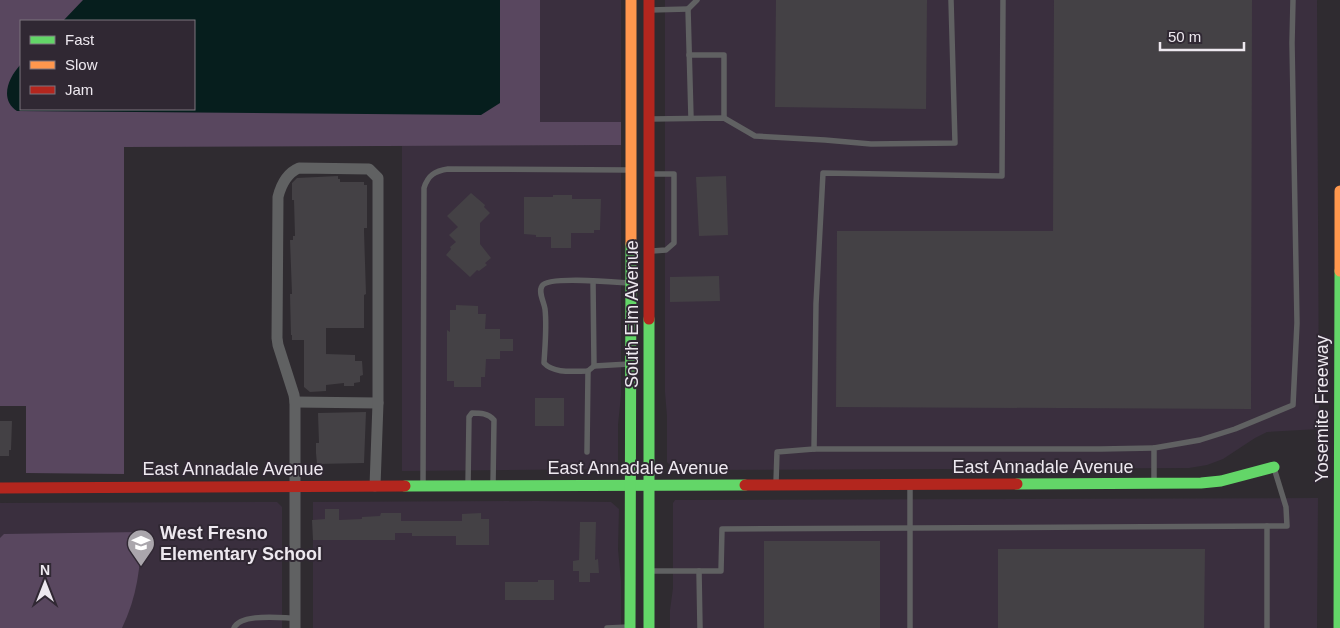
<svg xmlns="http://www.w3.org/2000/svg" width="1340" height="628" font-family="Helvetica,sans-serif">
  <rect width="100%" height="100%" fill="#2f2b30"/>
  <g fill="#3a2f3e">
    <rect x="540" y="0" width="81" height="122"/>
    <path d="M665,0h652l2,429 -52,3 -12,6 -32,21 -16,6 -18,3 -514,2 -8,-8v-46l-2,-24z"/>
    <path d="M621,145v250l-3,30v36l-8,8 -208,2v-325z"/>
    <path d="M1318,498l-1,130h-647v-18l3,-22v-85l2,-3z"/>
    <path d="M536,501l75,1 8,7 -1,40 3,32v47h-308v-126z"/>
    <path d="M277,502l5,5v121h-282v-125z"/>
  </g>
  <g fill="#59475f" fill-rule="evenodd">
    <path d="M0,0h540v122h81v23l-497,2v327l-98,-1v-67h-26zM21,21h173v88h-173z"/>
    <path d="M141,532c0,34 -4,65 -19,96h-122v-90l4,-4z"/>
  </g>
  <path fill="#061e1d" d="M83,0h417v103l-19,12 -464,-4c-17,-11 -10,-32 4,-47v45h173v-88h-131z"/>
  <g fill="#444145">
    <path d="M776,0h151l-1,109 -151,-2z"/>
    <path d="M1054,0h198l-1,409 -415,-2 1,-176h216z"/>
    <path d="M338,176v3h2v3h24v3h3v43h-3v3l2,63 -2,1v33h-38v26l29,1v6h7l1,14 -3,1v6l-6,1v3h-10v-3l-18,2v6l-16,1 -6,-5v-47h-12v-5h-1l-1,-41h2l-2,-54h3v-4h2l-1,-36h-2v-17l5,-5z"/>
    <path d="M726,176l2,59 -29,1 -3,-59z"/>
    <path d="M471,193l14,12 -1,2 6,6 -10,10v21l11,14 -6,5 2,2 -8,6 -2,-1 -7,7 -24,-22 5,-6 -1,-2 6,-5 -7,-7 9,-8 -11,-11z"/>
    <path d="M553,195h19v4h29l-1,31h-6v3h-23v15h-20v-11h-15v-2l-12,-1v-37h29z"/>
    <path d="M719,276l1,25 -50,1v-25z"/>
    <path d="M456,305l22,1v8h8l-1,15h15v10h13v12h-13v8h-14l-1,18h-4v10h-27v-6h-7v-51l3,2v-22h6z"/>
    <rect x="535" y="398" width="29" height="28"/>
    <path d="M366,412l-2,51 -47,1 -1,-11v-10h3l-1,-30z"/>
    <path d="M0,421h12l-1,29h-2v6h-9z"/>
    <path d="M325,509h14v11l23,-1v-2l18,-1 1,-3h20v8h61v-7l19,-1v6h8v26h-33v-9h-44v-3h-17v7h-82l-1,-20 13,-1z"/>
    <path d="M580,522h16l-1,38 3,-1 1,14h-9v9h-11v-11h-6v-10l6,-1z"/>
    <rect x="764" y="541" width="116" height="87"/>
    <path d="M998,549h207l-1,79h-206z"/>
    <path d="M538,580h16v20h-49v-18h33z"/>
  </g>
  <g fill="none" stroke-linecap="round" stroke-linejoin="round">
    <g stroke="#606162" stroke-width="5.5">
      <path d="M1003,0l-1,176 -179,-3 -7,131 -2,145h287l53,-1"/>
      <path d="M650,10l38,-1"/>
      <path d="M689,55h35v63"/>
      <path d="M691,118l-3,-109 9,-9"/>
      <path d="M651,119l73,-1 31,18 70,4 46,4 84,-1 -4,-143"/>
      <path d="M649,174h25v69l-8,7 -14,1"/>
      <path d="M593,281l1,85"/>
      <path d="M629,364l-35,2 -6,5c-14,0 -34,3 -44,-8 1,-18 3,-37 1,-54 -1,-7 -7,-17 -3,-23 5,-10 73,-4 87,-3"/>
      <path d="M587,452l1,-81"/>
      <path d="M1154,482v-34l46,-8 35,-11 58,-24 4,-82 -5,-280 1,-43"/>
      <path d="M776,483l1,-31 37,-3"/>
      <path d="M423,485l1,-297c4,-13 11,-17 24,-19l181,1"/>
      <path d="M468,485l1,-68 3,-4c8,0 16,0 22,7l-1,64"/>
      <path d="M910,485v143"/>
      <path d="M1267,526v102"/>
      <path d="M652,571h69l1,-42 565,-3 -1,-19 -12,-39"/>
      <path d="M699,571l1,57"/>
      <path d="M234,628c6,-15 47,-10 61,-10"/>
      <path d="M607,628l22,-1"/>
    </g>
    <g stroke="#606162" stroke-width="11">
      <path d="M295,402l83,1"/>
      <path d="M295,628v-226l-1,-7 -16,-50 -1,-7 1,-141c3,-12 9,-24 21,-29l70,1 9,9v225l-3,83"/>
    </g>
    <g stroke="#63d668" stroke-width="11">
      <path d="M649,319v309"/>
      <path d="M1017,484l184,-1 20,-2 53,-14"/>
      <path d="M405,486l340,-1"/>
      <path d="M630,628l1,-384"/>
      <path d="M1339,628l1,-357"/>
    </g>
    <g stroke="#ff974d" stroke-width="11">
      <path d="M631,244v-244"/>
      <path d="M1340,271v-80"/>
    </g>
    <g stroke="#b3261e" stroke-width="11">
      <path d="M649,0v319"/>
      <path d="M745,485l272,-1"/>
      <path d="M0,488l405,-2"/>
    </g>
  </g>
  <defs>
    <g id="school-pin" transform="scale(1.4375)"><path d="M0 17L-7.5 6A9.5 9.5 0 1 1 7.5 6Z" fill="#aaa6ac" stroke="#302833"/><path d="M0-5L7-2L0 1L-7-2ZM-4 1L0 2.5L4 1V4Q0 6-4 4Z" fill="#fff"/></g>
  </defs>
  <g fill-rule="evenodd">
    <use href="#school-pin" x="141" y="543"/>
  </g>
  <g text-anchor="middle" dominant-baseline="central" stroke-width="4" stroke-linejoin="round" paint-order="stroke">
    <g font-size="18" fill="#ede8ef" stroke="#302833">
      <text transform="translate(632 314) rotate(-90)">South Elm Avenue</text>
      <text transform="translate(1322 409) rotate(-90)">Yosemite Freeway</text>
      <text x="1043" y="467">East Annadale Avenue</text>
      <text x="638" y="468">East Annadale Avenue</text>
      <text x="233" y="469">East Annadale Avenue</text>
    </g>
    <g font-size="18" font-weight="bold" fill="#ede8ef" stroke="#302833" text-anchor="start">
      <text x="160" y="533">West Fresno<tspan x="160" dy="21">Elementary School</tspan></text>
    </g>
  </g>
  <rect x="20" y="20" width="175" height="90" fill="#302833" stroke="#7c757e"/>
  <rect x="30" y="36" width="25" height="8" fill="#63d668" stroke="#7c757e"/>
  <text x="65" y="45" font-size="15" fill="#ede8ef">Fast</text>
  <rect x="30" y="61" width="25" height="8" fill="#ff974d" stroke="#7c757e"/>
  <text x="65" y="70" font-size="15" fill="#ede8ef">Slow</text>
  <rect x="30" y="86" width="25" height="8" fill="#b3261e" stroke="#7c757e"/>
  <text x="65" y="95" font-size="15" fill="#ede8ef">Jam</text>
  <g transform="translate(45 583)" stroke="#302833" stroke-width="4" paint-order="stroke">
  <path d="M0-4L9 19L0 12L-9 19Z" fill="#ede8ef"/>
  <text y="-8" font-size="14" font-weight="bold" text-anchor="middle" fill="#ede8ef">N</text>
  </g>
  <path d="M1160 42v8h84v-8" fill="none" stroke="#ede8ef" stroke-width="2.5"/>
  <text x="1168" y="42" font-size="15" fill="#ede8ef" stroke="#302833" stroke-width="4" paint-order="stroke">50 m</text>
</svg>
